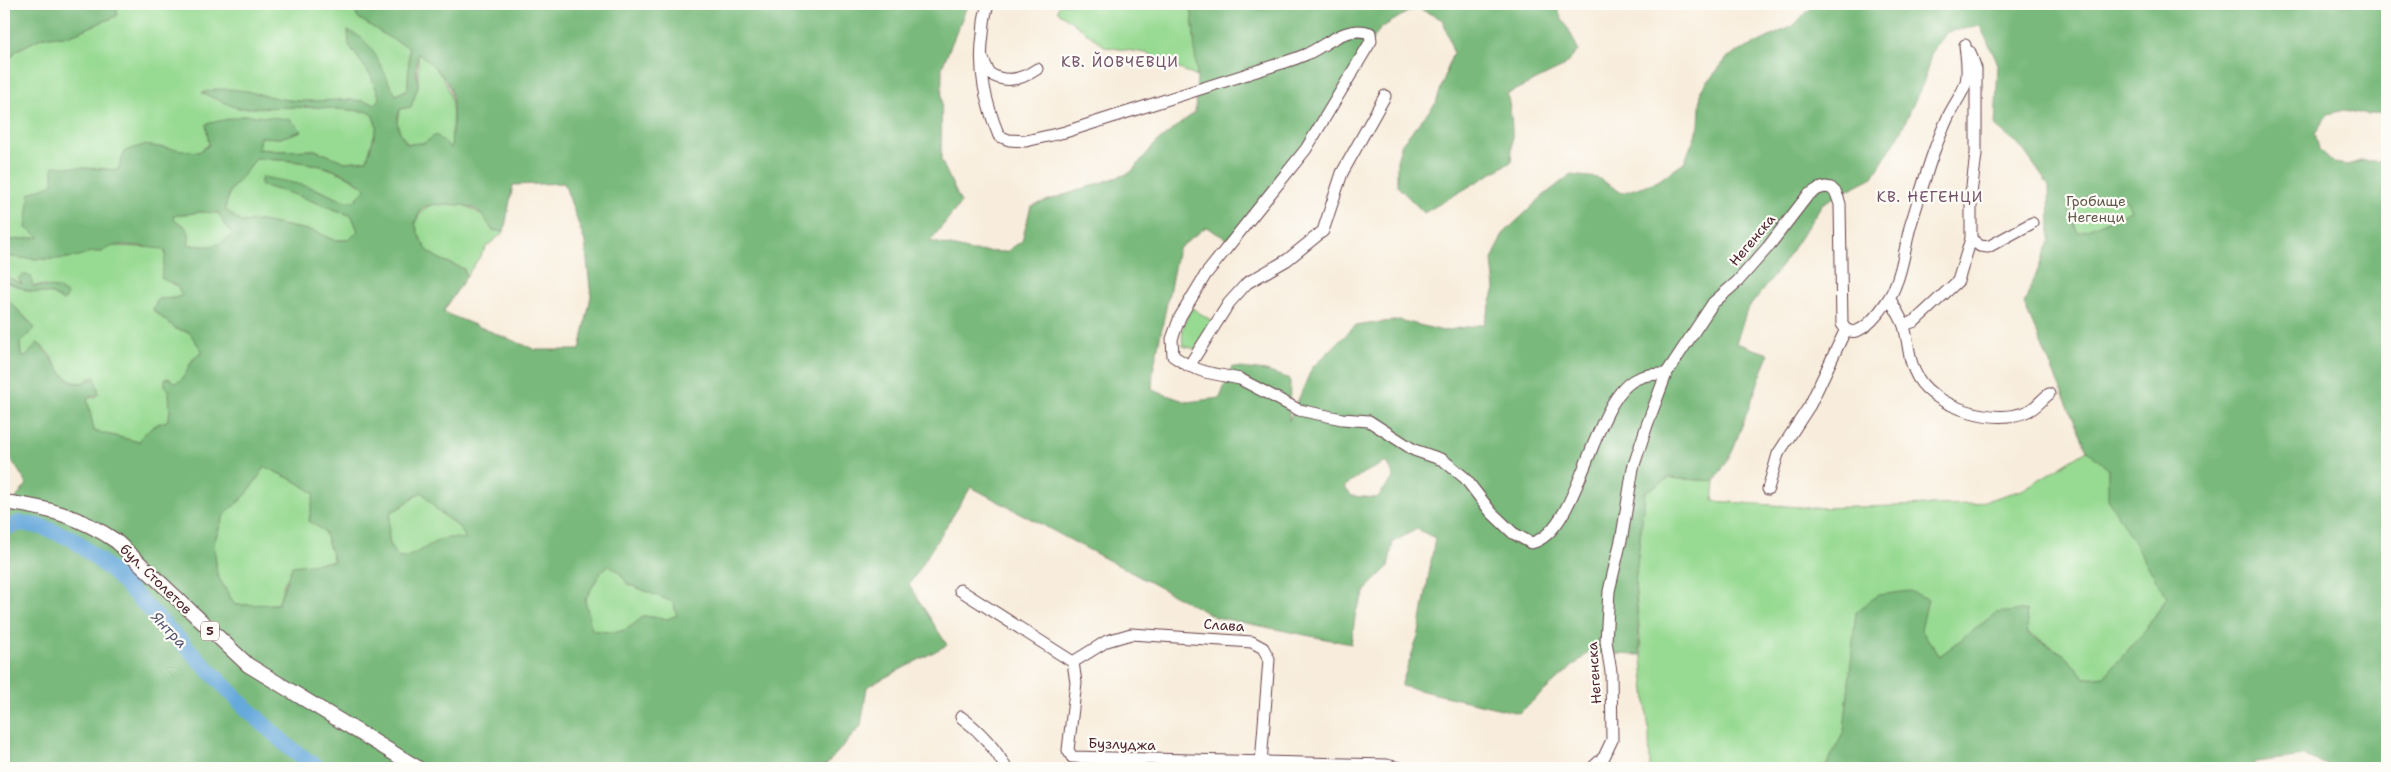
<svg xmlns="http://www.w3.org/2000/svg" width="2391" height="772" font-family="'Shantell Sans',sans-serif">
  <rect width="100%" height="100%" fill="#fdfcf7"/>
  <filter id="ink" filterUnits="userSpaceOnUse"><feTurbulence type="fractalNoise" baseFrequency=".02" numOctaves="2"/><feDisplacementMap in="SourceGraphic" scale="10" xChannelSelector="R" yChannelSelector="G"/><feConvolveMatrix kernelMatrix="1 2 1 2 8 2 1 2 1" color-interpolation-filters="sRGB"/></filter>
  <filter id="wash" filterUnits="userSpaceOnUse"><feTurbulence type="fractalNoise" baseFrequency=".0096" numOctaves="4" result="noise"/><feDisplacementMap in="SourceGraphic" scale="20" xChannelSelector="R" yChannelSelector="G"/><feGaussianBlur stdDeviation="1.12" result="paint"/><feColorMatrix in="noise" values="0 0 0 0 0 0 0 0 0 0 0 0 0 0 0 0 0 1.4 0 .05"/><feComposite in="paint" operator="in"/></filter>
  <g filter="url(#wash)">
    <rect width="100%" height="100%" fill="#f8eddc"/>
    <g fill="#97da92" stroke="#707c5e">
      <path d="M117,4h238l2,13 31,20 21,10 -1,42 -12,6 -9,-13 -12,-27 -26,-10 22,31 9,23 -4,5c-27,-8 -50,-1 -77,-3 -29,-2 -56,-11 -85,-12l23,19 80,-1 54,5 6,14 -10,34 -22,2 -30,-12 -35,1 -22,-2 2,-12 20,1 21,-7 -55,-16 -47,37 -74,-1 -7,19 -24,-2 -41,16 -12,53 -37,4v-90l2,-1 -1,-85 12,-15 26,-13 25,-1 48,-20z"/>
      <path d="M1060,4h126l6,8 5,65 -51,-24 -40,-6 -49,-36z"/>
      <path d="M418,53c39,29 36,51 33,96l-27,-6 -16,1c-9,-12 -14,-20 -8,-35l11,-2 7,-21z"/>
      <path d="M255,159c40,1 80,4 111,30l-12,12c-15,1 -26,-8 -41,-13 -17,-5 -34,-7 -51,-11l-2,8 36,10 56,21 6,15 -9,9h-16l-16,-8 -56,-11 -20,1 -17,-13 6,-18z"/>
      <path d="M2091,193l36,7 4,11 -53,22 -9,-22z"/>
      <path d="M459,203c16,7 25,11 34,27l11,2 -17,14 -21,31 -2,-8c-31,-13 -39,-12 -49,-46 12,-25 20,-17 44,-20z"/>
      <path d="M200,212l19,1 6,13 8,8c-13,14 -28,14 -46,10l-3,-19 -10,-4 -1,-6z"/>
      <path d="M117,246l46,2 19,47 -6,3 -18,1 -5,11 23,19 13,3 14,20 -11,8 -4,11 -7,10 -6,2 -6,7 1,23 -3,9 -8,1 -20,19 -45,-11 -7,-33 9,-1 2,-10 -9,-9 -5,5c-26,1 -28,-30 -47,-40l-11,15 -5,-2 -1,-14 7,-6 4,-13 -27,-27v-15l25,10 23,3 11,7 -19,-16 -12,1 -13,-8 3,6 -18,-8v-20c23,3 52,5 75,0 9,-3 12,-5 22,-4l6,-5z"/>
      <path d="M1192,308l20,13 -17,28 -12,-3c-2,-16 1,-25 9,-38z"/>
      <path d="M2087,450l21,19 1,30 58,99 -24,35 -38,43 -20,2 -20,-23 -69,-42 -56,43 -19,-26 -71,47 -6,55 -19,36h-175l-1,-33 -14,-152 10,-91 24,-14 46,3 -2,20 102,7 160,-4 47,-14z"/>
      <path d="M265,467l30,14 19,12 -5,28 15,10 10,30 -49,20 -7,23 -43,1 -18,-30 -3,-32 10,-28 22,-20z"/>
      <path d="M422,492l16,19 22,17 7,11 -55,17 -12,2c-15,-12 -12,-29 -9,-46 15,-6 18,-13 31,-20z"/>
      <path d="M609,564l9,7 10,13 45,18 4,13 -9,4 -24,-3c-21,18 -25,18 -53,14l-6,-30 16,-28z"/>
    </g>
    <g fill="#79ba7c" stroke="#626c54" fill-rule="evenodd">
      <path d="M4,4h113v12l-49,20 -25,1 -26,13 -12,14 -1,14z"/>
      <path d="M355,4h613l-26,63 -1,93 20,43 -31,38 42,10 34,1 16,-11 9,-35 99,-33 26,-30 39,-31 2,-35 -5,-65 -6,-8h372l-2,1c6,17 17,29 22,46l-15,16 -56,27c6,24 6,45 4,68l-87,51 -27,-27v-25l5,-18 34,-40 17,-51 -10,-32 -27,-13 -35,21 -10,13 -65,108 -74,93 -26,-15 -28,22 -25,122 -1,19 35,12 33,-4 12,-31 34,4 24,8 -1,42 23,-53 43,-42 44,-6 44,11 41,-7 11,-35 -3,-29 11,-26 40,-38 27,-21 28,3 24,15 36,-12 26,-18 15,-37 2,-36 27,-33 66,-32 21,-21h572v106l-19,5 -24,-5 -16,4 -13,19 4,16 15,14 13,2 14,-4h26v607h-53l-29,-12 -49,6 -7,6h-424l19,-36 12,-120 22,-17 32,-4 18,8 -7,31 19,26 56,-43 30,-3 2,24 37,21 20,23 20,-2 38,-43 24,-35 -59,-99v-30l-21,-19 -63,-146 26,-64 -1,-54 -27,-38 -27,-22 3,-62 -18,-38 -33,6 -16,22 -7,27 -25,54 -26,42 -50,26 -41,62 -35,45 -11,33 33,11 -37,98 -17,29 -46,-3 -24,14 -10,91 5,72 -52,-2 -69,60 -118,-27 18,-53 16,-95 -18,-9 -24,13 -5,25 -20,20 -12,24 -5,33 -136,-27 -244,-130 -62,98 38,60 -80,42 -6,39 -35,39 -32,3h-790v-254l23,-30 -23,-36v-152l31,32 -15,14 1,14 5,1 11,-14c14,8 25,44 45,40 5,-1 8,-5 13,-6l4,17 -12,4 7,33 45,11c6,-11 15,-18 28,-21l3,-8 -1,-23 -4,-3v-8l4,-1 6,5c12,-4 11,-15 18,-23 2,-3 7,-6 10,-8l-14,-20 -13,-3 -23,-19 5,-11 18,-1 6,-3 -5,-9 -16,-8 5,-25 -3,-4c-18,-1 -47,-10 -61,3 -10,-1 -14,1 -23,4 -23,5 -52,3 -75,0v-15l36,-4 -14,-9 4,-35 23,-9v-18l65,4 7,-19 19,-6 55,7 10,-7 -3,-21 40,-9 44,4 12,12 -22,7 -20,-1 -2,12 22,2 35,-1 30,12 22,-2 10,-34 -6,-14 -54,-5 -80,1 -35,-15c33,-12 65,7 98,8 27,1 51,-5 76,3l4,-6 -9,-22 -22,-31 -1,-14c27,8 34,43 48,64l12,-6 1,-42 -21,-10 -31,-20zM418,53c10,7 28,24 32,35 6,16 2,44 1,60l-15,-13 -12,8 -17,1c-8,-12 -13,-20 -7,-35l11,-2 7,-21 -2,-18zM256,159c37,1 81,3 110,30l-12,12c-15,1 -26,-8 -41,-13 -17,-5 -34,-8 -51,-11l-2,8 36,10 56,21 6,15 -9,9h-16l-16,-8 -56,-11 -20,1 -16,-13 5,-18zM564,183l21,59 6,54 -11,54h-44l-93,-38 23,-35 -2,-8c-31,-13 -39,-12 -49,-46 2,-4 4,-11 7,-14 7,-6 15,-4 23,-4 25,-1 34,1 47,25l12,2 9,-47zM2091,194l35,6 5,11 -53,22 -9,-22zM200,212l19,1 6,13 8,8c-13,14 -28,14 -45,10 5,-12 -3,-19 -13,-23l-2,-5zM1387,462l7,15 -17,21 -25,-2 -8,-9 19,-14zM265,467l30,14 19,12 -5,28 15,10 10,30 -42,5 -14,38 -43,1 -18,-30 -3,-33 10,-27 22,-20zM422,492l16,19 22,17 6,11c-6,0 -14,-2 -20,-1 -17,4 -28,18 -46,20 -15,-12 -12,-29 -9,-46 14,-6 19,-13 31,-20zM609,565l9,6 10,13 45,18 4,13 -9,4 -24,-3c-21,18 -25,18 -52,14l-7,-30 16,-28z"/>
      <path d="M24,275l7,1 2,10 25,2 9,6 -1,5 -3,2 -11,-7 -23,-3 -25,-10v-5l18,8 -4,-6z"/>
    </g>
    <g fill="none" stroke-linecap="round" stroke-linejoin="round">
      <path stroke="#66a9db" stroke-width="16" d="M4,528l17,-5 21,4 31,12 40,33 134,137 43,39 29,20"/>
    </g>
  </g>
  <g filter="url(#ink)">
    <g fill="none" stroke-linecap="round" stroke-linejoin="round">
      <g stroke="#643e46" stroke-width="13">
        <g id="minor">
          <path d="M989,4c-5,9 -5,19 -6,30 -5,36 2,68 16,102l10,4 17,1 39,-9 220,-70c7,-2 15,-5 22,-8 21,-10 39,-29 63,-21l1,8 -65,108 -100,125 -26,43 -8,22 1,17 16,10 16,6 35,7 59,31 43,9 27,2 45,29 29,10 22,18 26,34 22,21 18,10c49,-11 61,-143 105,-164 10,-5 20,-5 30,-5"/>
          <path d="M983,59l6,14c16,11 32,7 48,-4"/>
          <path d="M1971,239l9,7 8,1 44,-24"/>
          <path d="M1890,299c4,8 11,18 14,27 5,17 4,35 14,52 18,30 79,48 110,33 8,-3 14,-12 21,-17"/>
          <path d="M1904,325l11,-4 43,-40 13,-42v-45l5,-40v-85l-6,-17"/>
          <path d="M1189,366l40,-63 18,-20 40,-23 36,-29 19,-58 43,-77"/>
          <path d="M1768,489l10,-35 32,-49 35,-74"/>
          <path d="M960,590l113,72 3,21 -8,67 4,7 314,8 15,3"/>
          <path d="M1073,662l34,-21 24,-7 121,8 11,6 6,11 -8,104"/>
          <path d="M961,717c19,14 34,31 45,51"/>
          <path d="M1592,768l12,-11 8,-17 -1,-68 -5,-31 3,-50 13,-55 11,-68 14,-43 19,-51 47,-71 24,-21 31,-35 40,-52 10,-6 7,-2 6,1 5,5 4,11 2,120c14,26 48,-23 53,-38 8,-18 10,-39 15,-59 8,-25 15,-51 24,-76 5,-13 10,-26 16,-38 5,-10 13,-20 16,-31 3,-12 0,-25 -1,-37"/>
        </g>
      </g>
      <g stroke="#643e46" stroke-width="16">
        <path id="major" d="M4,502c44,6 75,14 112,39l132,124 170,103"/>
      </g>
      <use href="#minor" stroke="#fff" stroke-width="11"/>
      <use href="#major" stroke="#fff" stroke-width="14"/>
    </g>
  </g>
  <g text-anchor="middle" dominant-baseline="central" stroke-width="4.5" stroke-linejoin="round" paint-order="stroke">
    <rect fill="#fdfcf7" stroke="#806168" stroke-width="1" x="201" y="621.5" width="18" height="19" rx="4"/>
    <g font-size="12" font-weight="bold" fill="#4a1f2b">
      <text x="210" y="631">5</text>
    </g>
    <g font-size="14" fill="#61574a" stroke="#fdfcf7">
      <text x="2096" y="201">Гробище<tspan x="2096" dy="16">Негенци</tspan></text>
    </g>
    <g font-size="14" fill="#4a1f2b" stroke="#fdfcf7">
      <text transform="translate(1752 240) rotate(-50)">Негенска</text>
      <text transform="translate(156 579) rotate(44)">бул. Столетов</text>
      <text transform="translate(1224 625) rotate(4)">Слава</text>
      <text transform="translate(1594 673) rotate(-94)">Негенска</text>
      <text transform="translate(1122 744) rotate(2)">Бузлуджа</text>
    </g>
    <g font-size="15" letter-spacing="1" fill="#75546b" stroke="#fdfcf7">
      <text x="1120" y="62">КВ. ЙОВЧЕВЦИ</text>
      <text x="1930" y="197">КВ. НЕГЕНЦИ</text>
    </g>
    <g font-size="15" font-style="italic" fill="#555671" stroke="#fdfcf7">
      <text transform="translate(169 630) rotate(46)">Янтра</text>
    </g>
  </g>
  <rect width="2391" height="772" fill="none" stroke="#fdfcf7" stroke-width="20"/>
</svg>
